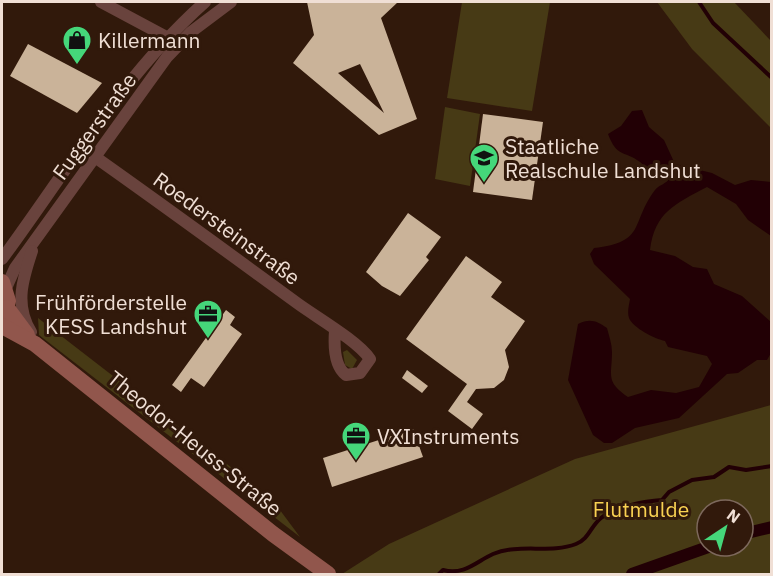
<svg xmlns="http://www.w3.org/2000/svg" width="773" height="576" font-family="'IBM Plex Sans',sans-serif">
  <rect width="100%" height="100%" fill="#31190b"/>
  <g fill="#473a15" fill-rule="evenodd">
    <path d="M462,2h88l-18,109 -85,-13z"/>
    <path d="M657,2h77l37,39v87l-79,-79z"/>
    <path d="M445,107l35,7 -10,72 -35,-7z"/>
    <path d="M38,318l233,180 29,39 -261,-202z"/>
    <path d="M347,350l10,10 -5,9 -7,-4 -2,-13z"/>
    <path d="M771,405v169h-429l47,-30 186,-85zM707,510h36v36h-36z"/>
  </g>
  <path fill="#220005" d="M642,110l7,17 15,13 11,24 37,9 23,12 16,-5 20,2v54l-23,-16 -12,-16 -29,-17c-32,17 -52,25 -57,63l25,6 18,11 14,2 7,15 28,12 29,26v31l-4,7h-10l-19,13 -11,1 -48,44 -44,10 -23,15h-8l-11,-8 -25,-55 10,-56c12,-6 19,-3 29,4 2,8 5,16 5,24 0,24 -7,29 16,45l23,-7 25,3 23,-6 13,-23 -5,-8 -39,-9 -3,-6c-10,-2 -32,-13 -36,-23 -2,-6 0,-13 1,-19l-36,-35 -4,-10 4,-6c53,-6 36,-25 61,-58 4,-5 11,-6 15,-12 -8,-5 -16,-4 -23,-9 -3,-1 -4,-5 -7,-7 -16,-12 -23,-4 -32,-28l13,-8 11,-15z"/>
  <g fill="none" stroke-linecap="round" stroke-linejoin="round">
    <g stroke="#220005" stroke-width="4">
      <path d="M699,2l14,21 59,55"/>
      <path d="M439,574l4,-4c21,6 34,-9 50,-16 26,-11 57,0 83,-10 13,-5 14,-17 25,-26 13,-11 44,-17 61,-18l7,-8 23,-12 22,-3 15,-10 17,3 26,-4"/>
    </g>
    <g stroke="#220005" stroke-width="12">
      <path d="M743,534l29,-7"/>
      <path d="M632,574l79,-28"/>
    </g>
  </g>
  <g fill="#cab399" fill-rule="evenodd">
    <path d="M307,2h91l-17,16 36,101 -38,16 -86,-72 21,-28zM360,64l24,49 -46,-40z"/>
    <path d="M28,44l74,39 -25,30 -67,-37z"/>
    <path d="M483,114l60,8 -11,78 -59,-8z"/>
    <path d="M408,213l33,24 -15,20 3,3 -29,36 -18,-10 -16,-14z"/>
    <path d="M466,256l36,26 -11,15 34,24 -20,29 4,17 -5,13 -10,8 -18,1 -9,13 16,12 -11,15 -24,-18 19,-27 -61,-45z"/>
    <path d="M226,310l9,7 -5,8 12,9 -38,53 -13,-9 -10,14 -9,-7z"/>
    <path d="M407,370l21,16 -6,7 -20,-15z"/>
    <path d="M413,429l10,28 -91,30 -9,-29z"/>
  </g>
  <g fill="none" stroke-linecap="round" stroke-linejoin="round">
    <g stroke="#69433d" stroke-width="12">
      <path d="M101,2l73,39"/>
      <path d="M95,157c68,48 135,97 202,146 19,14 61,38 73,56l-10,14 -14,2c-12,-9 -12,-31 -11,-44"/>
      <path d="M2,259c65,-88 121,-184 203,-257"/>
      <path d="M6,288l9,-20 152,-211 24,-25 40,-30"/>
      <path d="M31,332c-17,-27 -8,-54 1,-81"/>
    </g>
    <g stroke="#91564c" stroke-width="16">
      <path d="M2,282l6,19 -6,17"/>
      <path d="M7,308l20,27"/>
      <path d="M2,326l33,18 238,190 55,40"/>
    </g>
  </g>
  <defs>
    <g id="shop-pin" transform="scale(1.5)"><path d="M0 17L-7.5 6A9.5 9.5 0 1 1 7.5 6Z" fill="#45d77a" stroke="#31190b"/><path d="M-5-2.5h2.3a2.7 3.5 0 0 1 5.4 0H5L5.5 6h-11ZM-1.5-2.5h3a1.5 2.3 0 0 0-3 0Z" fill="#111"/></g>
    <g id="school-pin" transform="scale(1.5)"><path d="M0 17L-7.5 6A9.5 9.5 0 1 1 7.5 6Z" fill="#45d77a" stroke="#31190b"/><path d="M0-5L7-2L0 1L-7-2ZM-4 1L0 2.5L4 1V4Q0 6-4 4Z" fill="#111"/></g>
    <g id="office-pin" transform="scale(1.5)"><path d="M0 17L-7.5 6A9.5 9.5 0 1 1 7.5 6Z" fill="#45d77a" stroke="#31190b"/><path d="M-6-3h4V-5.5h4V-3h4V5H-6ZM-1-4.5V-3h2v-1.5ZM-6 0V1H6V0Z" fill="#111"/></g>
  </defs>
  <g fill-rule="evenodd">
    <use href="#shop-pin" x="77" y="40"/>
    <use href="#school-pin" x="484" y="158"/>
    <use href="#office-pin" x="208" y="314"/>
    <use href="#office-pin" x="356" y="436"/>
  </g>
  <g text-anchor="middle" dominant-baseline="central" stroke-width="6" stroke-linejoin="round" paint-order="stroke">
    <g font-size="21" fill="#f0dfd5" stroke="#31190b" text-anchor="start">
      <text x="98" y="40">Killermann</text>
      <text x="505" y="146">Staatliche<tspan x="505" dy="24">Realschule Landshut</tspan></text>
      <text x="187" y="302" text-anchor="end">Frühförderstelle<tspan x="187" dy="24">KESS Landshut</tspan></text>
      <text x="377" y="436">VXInstruments</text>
    </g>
    <g font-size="21" fill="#f0dfd5" stroke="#31190b">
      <text transform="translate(94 126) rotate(-54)">Fuggerstraße</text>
      <text transform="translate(227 228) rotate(36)">Roedersteinstraße</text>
      <text transform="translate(195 443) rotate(39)">Theodor-Heuss-Straße</text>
    </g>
    <g font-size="21" fill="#fad252" stroke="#31190b">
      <text x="641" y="509">Flutmulde</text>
    </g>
  </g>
  <rect width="773" height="576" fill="none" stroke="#f0dfd5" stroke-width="6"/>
  <g transform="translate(725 528) rotate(36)"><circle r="28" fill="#31190b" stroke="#7d685c" stroke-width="1.5"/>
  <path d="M0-4.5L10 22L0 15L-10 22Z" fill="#45d77a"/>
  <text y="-9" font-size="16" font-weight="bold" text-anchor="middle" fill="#f0dfd5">N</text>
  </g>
</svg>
